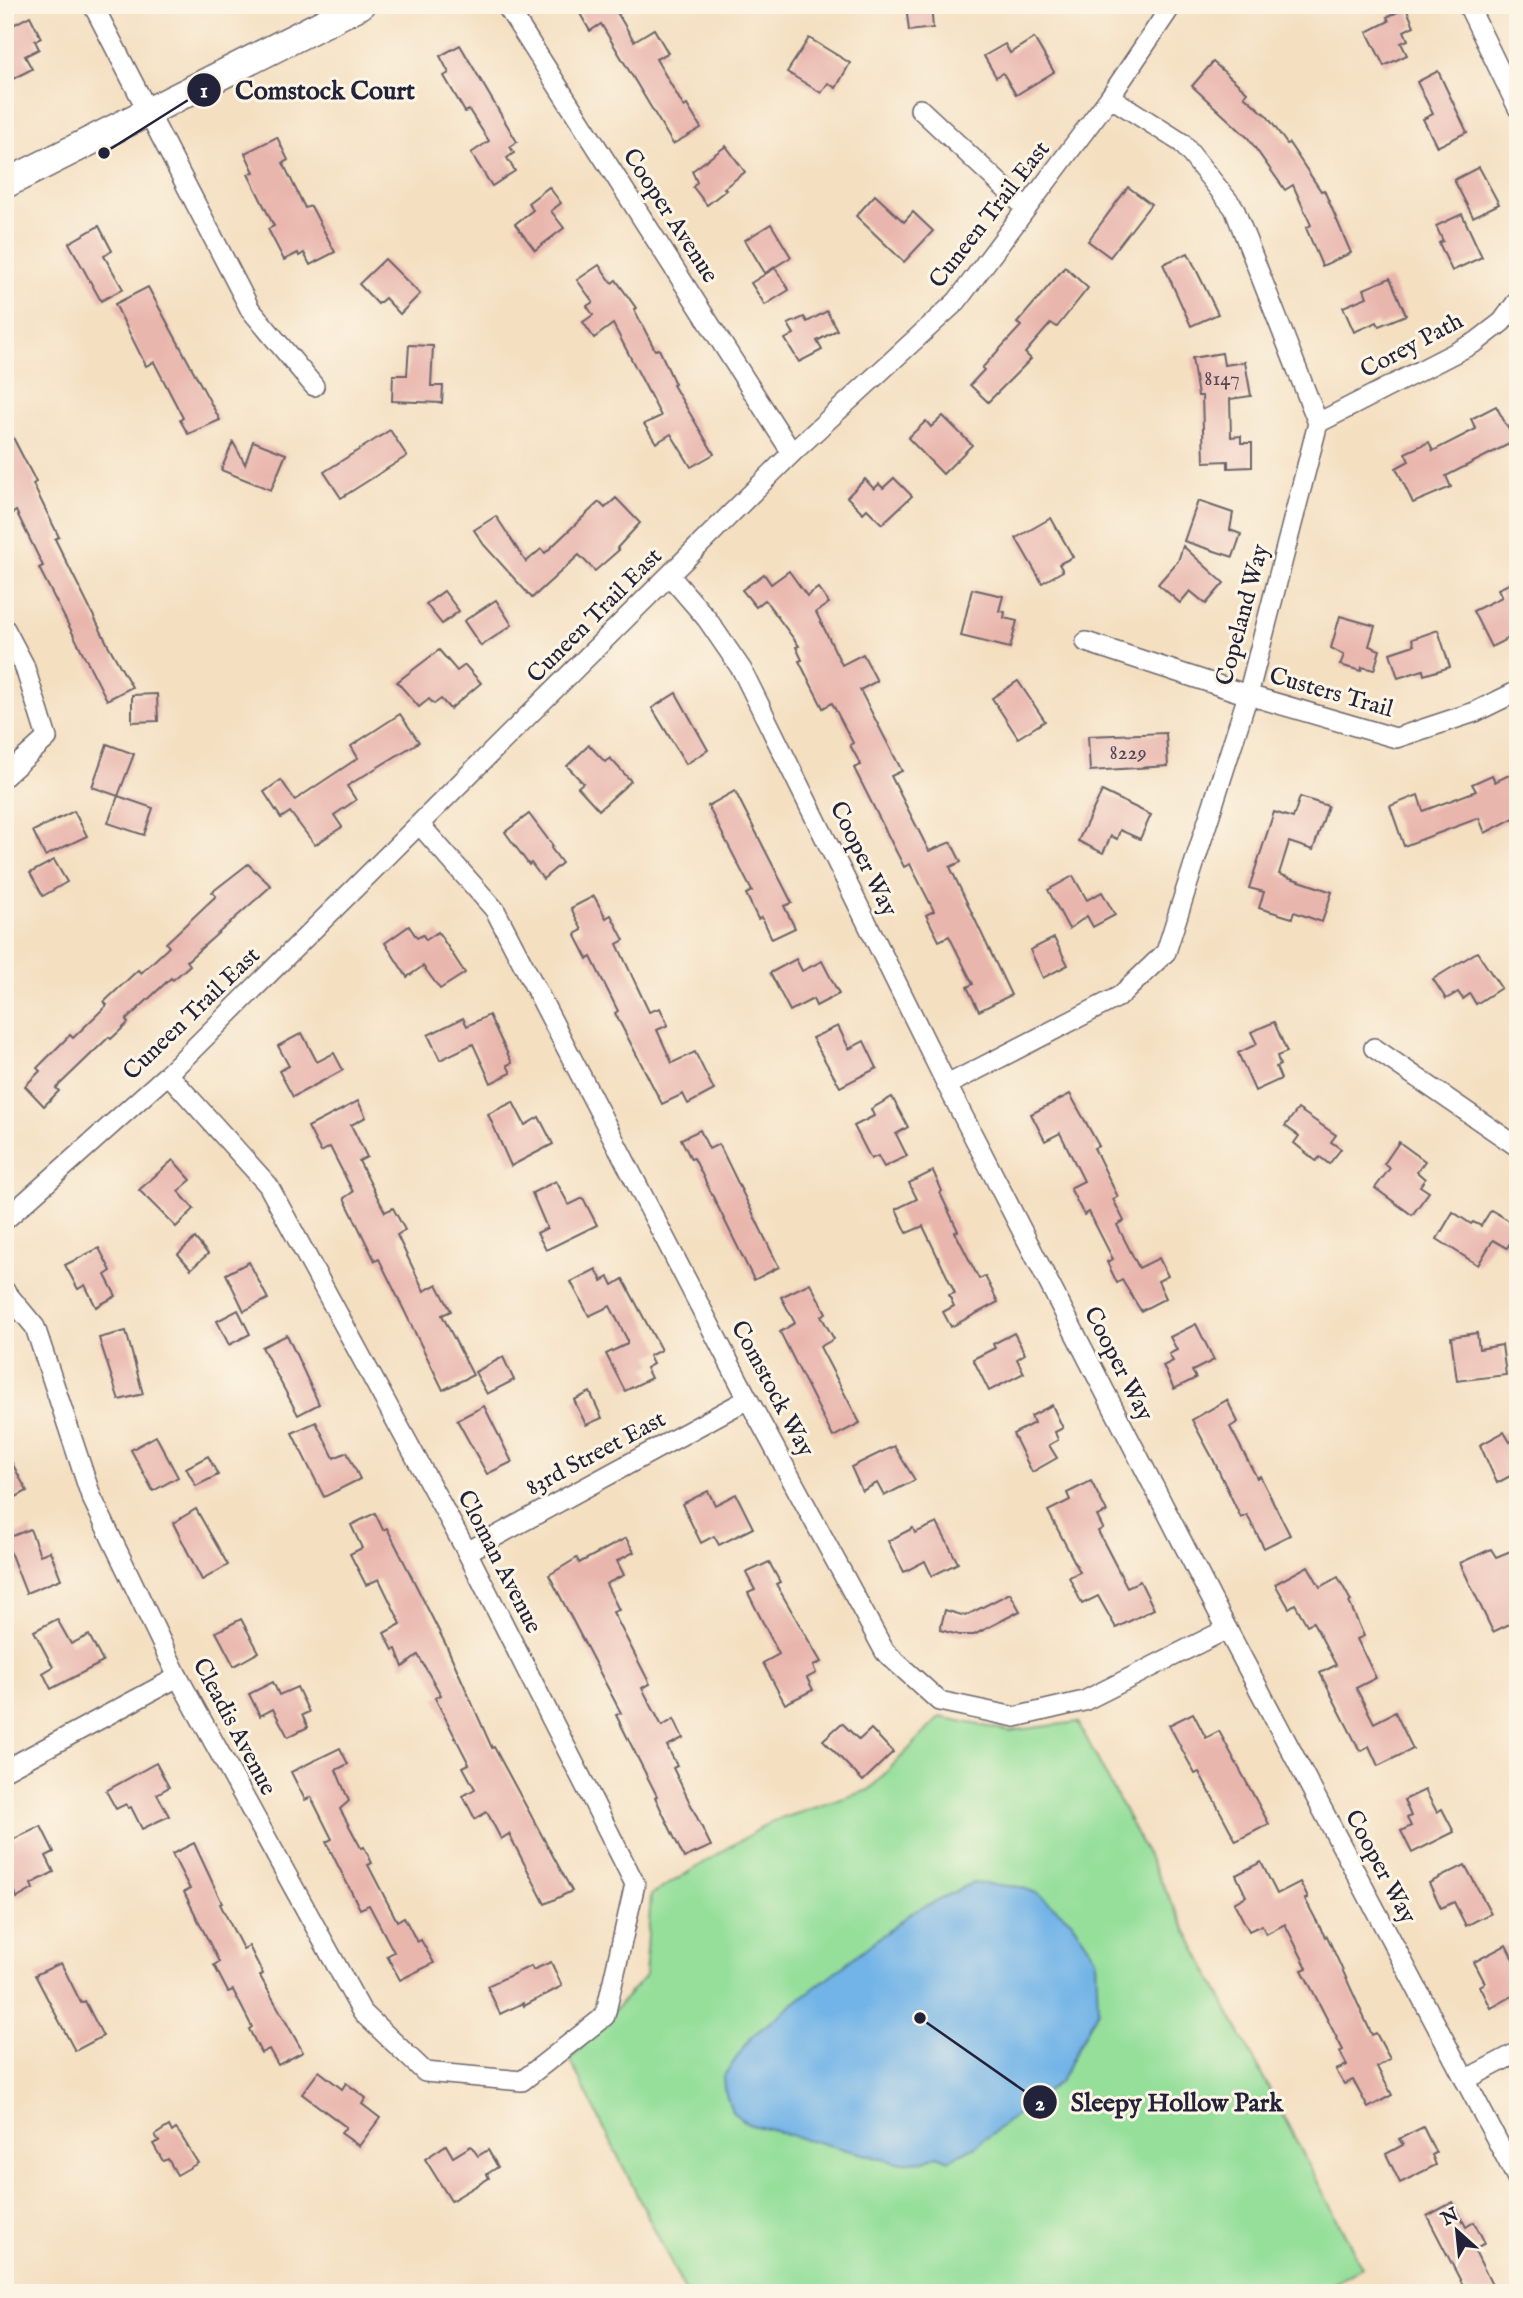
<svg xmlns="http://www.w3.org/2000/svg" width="1523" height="2298" font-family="'IM FELL English',serif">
  <rect width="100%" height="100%" fill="#fcf5e5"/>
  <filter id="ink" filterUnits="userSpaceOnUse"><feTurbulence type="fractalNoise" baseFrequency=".0143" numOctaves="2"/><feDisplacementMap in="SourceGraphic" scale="14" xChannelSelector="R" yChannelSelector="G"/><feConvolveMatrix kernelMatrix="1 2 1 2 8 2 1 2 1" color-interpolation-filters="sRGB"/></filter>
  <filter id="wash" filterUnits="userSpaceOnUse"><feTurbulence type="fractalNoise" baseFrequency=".00686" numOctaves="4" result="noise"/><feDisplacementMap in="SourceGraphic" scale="28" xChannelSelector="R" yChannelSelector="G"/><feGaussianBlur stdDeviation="1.57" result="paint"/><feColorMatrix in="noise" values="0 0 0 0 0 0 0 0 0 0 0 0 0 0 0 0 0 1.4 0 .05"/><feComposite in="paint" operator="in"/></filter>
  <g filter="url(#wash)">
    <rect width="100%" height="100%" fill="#f4dfc1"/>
    <path fill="#96df9b" stroke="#5c806b" stroke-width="2" d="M940,1717l69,14 69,-9 284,545 -45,26h-631l-116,-233 75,-84 6,-81 120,-73 98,-32z"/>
    <path fill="#72b4e7" stroke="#4a6b91" stroke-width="2" d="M972,1883l49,4 18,7 32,27 25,36 2,53 -38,71 -84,65 -27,14 -11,-5 -13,6 -28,2 -149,-39 -16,-12 -8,-24 -1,-11 29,-41 159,-123z"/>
    <g id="blocks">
      <g fill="#e9b6ad">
        <path d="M575,5h58l-15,9 16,27 20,-12 14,24 -12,6 28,48 3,-2 14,23 -28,16 -72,-120 -11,7z"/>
        <path d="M906,5h25l2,23 -24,3z"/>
        <path d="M1406,8l8,18 -10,5 4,9 -7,3 6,12 -23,11 -17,-34 22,-11 -2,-4z"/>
        <path d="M30,16l11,22 -6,3 4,8 -14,7 7,13 -27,14v-54z"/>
        <path d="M809,38l41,25 -14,25 -8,-5 -7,10 -34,-21z"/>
        <path d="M1034,38l20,34 -38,23 -13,-22 -7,4 -12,-21 21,-12 5,9z"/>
        <path d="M460,45l57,97 -7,5 4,6 -7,5 8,13 -23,15 -21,-33 18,-12 -20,-31 -4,2 -21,-36 5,-3 -9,-17z"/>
        <path d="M1213,62l34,30 -3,4 23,20 20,28 2,-1 32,48 3,-1 27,63 -29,13 -16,-38 5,-3 -18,-40 -8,5 -37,-52 -56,-52z"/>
        <path d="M1438,71l29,61 -30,15 -14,-28 10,-5 -16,-32z"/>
        <path d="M277,137l11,23 -5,3 22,45 6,-2 24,46 -25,13 -6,-12 -5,3 -1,-3 -14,7 -16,-31 6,-3 -26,-52 6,-2 -9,-19z"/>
        <path d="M726,146l19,26 -21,16 2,2 -19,15 -14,-18 4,-5 -5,-11z"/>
        <path d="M1479,167l20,37 -26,13 -19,-37z"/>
        <path d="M549,187l12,16 -10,8 13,17 -29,22 -20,-26 18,-14 -5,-7z"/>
        <path d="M1128,187l23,17 -41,53 -22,-16z"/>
        <path d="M875,195l29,27 9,-10 20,19 -29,31 -48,-46z"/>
        <path d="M1462,214l20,43 -30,14 -13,-28 4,-2 -7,-15z"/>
        <path d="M771,224l20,33 -26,16 -20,-33z"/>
        <path d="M99,226l13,25 -8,5 19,33 -22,12 -32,-58z"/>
        <path d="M1188,253l30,61 -27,12 -28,-62z"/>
        <path d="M385,259l35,35 -20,20 -15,-16 -7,6 -19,-20z"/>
        <path d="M599,265l13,18 4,-3 20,28 -2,1 21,41 4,-1 16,35 -2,1 41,69 -23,13 -20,-33 -15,9 -12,-19 17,-8 -48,-92 -19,14 -11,-16 10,-7 -6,-9 6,-4 -16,-22z"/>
        <path d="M1065,267l23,21 -31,39 -6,-4 -26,30 6,6 -43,43 -18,-17 14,-15 -2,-2 39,-42 -4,-3z"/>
        <path d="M775,268l14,22 -24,15 -14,-22z"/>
        <path d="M1390,278l16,37 -27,11 -2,-4 -23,10 -11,-25 24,-10 -3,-8z"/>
        <path d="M148,287l72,133 -32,14 -8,-14 3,-2 -29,-56 -8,4 -31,-62z"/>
        <path d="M827,311l10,19 -20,11 5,9 -23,12 -14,-23 9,-5 -6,-10 16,-7 3,5z"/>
        <path d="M409,345l24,1 -2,40h12l-1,17 -50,-2 1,-26h14z"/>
        <path d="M1222,353l2,12 21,-3 6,34 -21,3 1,38 10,-1v7h11v24l-24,1v-7l-24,1 -2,-66h-4l-6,-38z"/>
        <path d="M1496,406l19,35 -69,35 5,11 -38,16 -17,-35 13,-7 -4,-8 24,-11 4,9 43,-22 -5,-10z"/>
        <path d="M943,416l29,29 -29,29 -35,-36 18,-17 5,6z"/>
        <path d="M5,422l31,60 -3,2 26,53 -4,2 53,106 24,42 -25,13 -68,-132 4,-2 -27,-55 -5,3 -6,-12z"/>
        <path d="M390,430l17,26 -66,42 -17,-26z"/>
        <path d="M253,441l33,13 -15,36 -50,-20 12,-28 12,22z"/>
        <path d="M894,478l18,18 -30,28 -15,-15 -4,4 -16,-16 18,-18 9,10 5,-5 4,4z"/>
        <path d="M616,498l24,25 -23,25 2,2 -24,21 -16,-16 -47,43 -48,-53 -10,-15 22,-14 30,46 15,-13 4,4 54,-51 6,6z"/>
        <path d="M1198,501l35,12 -3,17 11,4 -8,23 -49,-16z"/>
        <path d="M1051,518l22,39 -14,7 4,7 -21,12 -26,-45z"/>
        <path d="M1183,546l41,37 -18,21 -16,-13 -10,12 -22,-19 20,-23z"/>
        <path d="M789,571l18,25 11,-8 11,15 -13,9 26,53 21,-11 14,27 -17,9 42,81 -11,5 38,75 22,-9 10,20 -11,5 61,128 -32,16 -12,-24 6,-3 -24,-48 -10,5 -13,-26 8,-4 -24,-47 -6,3 -50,-99 7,-3 -11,-20 3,-2 -21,-40 -9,5 -24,-47 3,-1 -6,-13 3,-1 -34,-46 -9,7 -14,-17 22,-16 7,10z"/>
        <path d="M1518,580v49l-7,4 2,3 -22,11 -18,-36 29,-14 -4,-8z"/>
        <path d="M972,589l31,7 -4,15 6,1 -1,6 13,3 -7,27 -49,-12z"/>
        <path d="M444,591l15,20 -17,13 -16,-20z"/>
        <path d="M496,600l16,25 -31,21 -17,-25z"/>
        <path d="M1340,616l35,10 -6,20 11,4 -6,20 -12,-3 -1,4 -21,-6 4,-10 -13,-7z"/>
        <path d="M1438,630l12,37 -26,8 -1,-5 -25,8 -8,-25 24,-8 -2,-6z"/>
        <path d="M439,650l18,21 8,-6 16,18 -31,26 -9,-10 -7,5 -5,-5 -10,8 -22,-25z"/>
        <path d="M1018,681l27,40 -27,17 -26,-40z"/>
        <path d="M676,693l32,57 -22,14 -34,-56z"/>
        <path d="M157,694l1,27 -26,1v-27z"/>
        <path d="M400,714l19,28 -72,44 9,14 -22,15 8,12 -27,18 -25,-33 -9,6 -17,-26 17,-12 14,20 63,-42 -7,-12z"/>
        <path d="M1166,733l2,33 -78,5 -2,-35z"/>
        <path d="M107,744l27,10 -16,42 -26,-9z"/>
        <path d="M589,745l16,17 5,-4 21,23 -32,29 -21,-23 5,-4 -16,-17z"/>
        <path d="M1513,773l5,10v33l-33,17 -6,-15 -75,28 -14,-40 28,-11 5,16 53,-20 -4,-7 20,-9 3,7z"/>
        <path d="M735,791l57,112 -8,3 11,22 -23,11 -10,-22 -4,2 -12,-25 6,-3 -44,-85z"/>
        <path d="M1102,791l49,24 -11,24 -20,-9 -3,9 -6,-3 -8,17 -25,-12z"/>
        <path d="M118,796l35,12 -9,27 -36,-12z"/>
        <path d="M1300,797l28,9 -15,44 -24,-8 -10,32 53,18 -10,30 -28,-10 -2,6 -33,-10 5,-16 -15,-4 25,-76 19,6z"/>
        <path d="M74,811l13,25 -42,20 -12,-25z"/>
        <path d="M529,814l24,32 -2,2 11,15 -19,16 -12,-16 -2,2 -24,-33z"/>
        <path d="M54,860l13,22 -24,14 -13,-23z"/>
        <path d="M248,864l23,22 -84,75 3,4 -17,15 -2,-2 -45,42 2,3 -17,16 -2,-2 -53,51 3,3 -15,15 -19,-20 15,-15 -3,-3 33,-33 3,3 34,-33 -3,-3 34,-32 3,3 28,-26 -3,-4 50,-47 -4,-4z"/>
        <path d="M1073,876l14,24 15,-8 13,23 -22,12 -6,-11 -18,13 -21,-39z"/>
        <path d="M594,896l12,22 5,-3 13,25 -7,4 32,68 11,-4 8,17 -11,5 15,33 23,-11 19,38 -26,14 -5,-10 -21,10 -47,-91 3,-2 -27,-54 -3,2 -13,-25 7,-4 -11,-22z"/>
        <path d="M409,926l8,12 6,-3 3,5 12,-8 27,41 -25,16 -17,-23 -16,11 -22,-34z"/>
        <path d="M1054,938l14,27 -25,13 -13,-28z"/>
        <path d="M1477,952l24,36 -25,16 -6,-10 -7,5 -5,-7 -12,7 -13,-20z"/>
        <path d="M796,959l6,12 20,-10 17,33 -23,12 -3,-7 -23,12 -20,-38z"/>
        <path d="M489,1015l23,48 -5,2 4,8 -20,10 -18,-39 -33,16 -12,-25 35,-17 4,8z"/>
        <path d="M1274,1022l13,30 -10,4 3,9 -4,2 5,12 -26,12 -17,-38 19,-9 -6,-12z"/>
        <path d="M838,1026l11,23 15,-8 13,27 -37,19 -28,-49z"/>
        <path d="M302,1033l15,29 17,-9 9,17 -50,27 -14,-26 10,-5 -11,-20z"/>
        <path d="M1070,1094l29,52 -5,2 24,49 -5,2 11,22 -7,4 22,43 20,-10 9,18 -10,5 8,17 -25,13 -19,-31 -5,3 -10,-21 6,-3 -24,-47 -5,3 -14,-27 14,-7 -24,-48 -15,8 -14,-27z"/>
        <path d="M892,1097l16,30 -12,7 11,22 -23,11 -6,-11 -7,3 -17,-33 20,-10 -3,-7z"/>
        <path d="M358,1101l8,16 -15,8 16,32 -8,4 26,51 8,-4 12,22 -8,5 27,56 13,-7 14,27 -9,4 31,60 -30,15 -64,-131 -4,2 -31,-63 9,-6 -23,-45 -9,5 -13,-25z"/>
        <path d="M513,1102l12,23 14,-8 14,27 -42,22 -23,-52z"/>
        <path d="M1298,1109l38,26 -5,7 10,7 -12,15 -9,-7 -4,4 -22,-18 5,-7 -14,-10z"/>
        <path d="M700,1130l9,19 10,-5 60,123 -25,13 -60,-122 -3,1 -10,-20z"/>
        <path d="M1399,1142l26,19 -8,11 8,7 -5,7 9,6 -17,23 -37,-27 15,-20 -6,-4z"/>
        <path d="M173,1160l18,20 -13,11 16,18 -18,18 -37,-37z"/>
        <path d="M933,1171l9,20 -2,2 18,38 -3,1 24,47 6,-3 13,26 -47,25 -8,-15 11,-6 -5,-11 6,-2 -32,-67 -16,7 -11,-24 21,-10 -8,-16z"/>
        <path d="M556,1181l13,24 14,-7 14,27 -51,25 -9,-17 10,-5 -15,-35z"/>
        <path d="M1491,1210l27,16v4l-11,18 -14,-8 -15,25 -41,-26 16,-27 18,12 2,-2 8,4z"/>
        <path d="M195,1238l13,16 -17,15 -13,-15z"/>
        <path d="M99,1248l12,23 -6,4 11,21 -20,11 -11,-22 -7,4 -13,-24z"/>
        <path d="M249,1262l19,37 -24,12 -18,-37z"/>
        <path d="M596,1269l6,12 7,-4 4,8 10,-6 38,71 -12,6 4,8 -7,4 5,10 -26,13 -19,-37 21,-10v-5l-17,-33 -21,10 -18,-34z"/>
        <path d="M810,1283l16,30 -5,3 13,23 -14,8 40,76 -27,14 -53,-105 15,-9 -14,-26z"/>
        <path d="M238,1310l12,24 -21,11 -12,-24z"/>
        <path d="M1196,1324l18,36 -22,11 4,7 -22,11 -11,-23 10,-5 -4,-7 8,-4 -7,-13z"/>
        <path d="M126,1331l17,63 -24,6 -20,-62z"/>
        <path d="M1014,1333l11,21 -8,5 7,14 -35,18 -16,-32 22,-11 -2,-4z"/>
        <path d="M1477,1333l2,16 23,-4 4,30 -49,6 -6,-44z"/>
        <path d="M287,1335l32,69 -21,11 -36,-68z"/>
        <path d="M503,1357l11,23 -27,14 -12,-22z"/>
        <path d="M590,1392l12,26 -16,7 -12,-25z"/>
        <path d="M1227,1400l11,22 -8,5 27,51 3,-2 30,59 -26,13 -17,-33 -6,3 -28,-59 -21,-39z"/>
        <path d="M1052,1405l11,23 -8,4 3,8 -9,5 8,13 -25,14 -19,-38 21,-11 -3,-7z"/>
        <path d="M484,1406l28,56 -25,12 -30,-54z"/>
        <path d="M316,1422l18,36 13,-6 13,27 -36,18 -32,-64z"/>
        <path d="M1504,1432l6,10 8,-5v35l-21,11 -17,-38z"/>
        <path d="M156,1436l22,41 -25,14 -22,-41z"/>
        <path d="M894,1446l21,34 -31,16 -7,-13 -15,8 -11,-24z"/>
        <path d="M5,1450l22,41 -22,12z"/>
        <path d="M208,1456l10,19 -22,11 -10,-18z"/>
        <path d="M1091,1481l16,31 -10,4 6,12 -5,3 29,56 13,-6 14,28 -38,19 -18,-32 -16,8 -13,-27 11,-5 -32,-61 22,-11 -3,-7z"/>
        <path d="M708,1491l7,14 21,-11 17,34 -34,17 -5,-9 -13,7 -19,-39z"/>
        <path d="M196,1509l32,56 -26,15 -29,-57z"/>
        <path d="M375,1513l8,17 4,-2 60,119 45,101 2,-1 78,144 -27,13 -36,-70 -8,5 -14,-27 -12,7 -12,-23 12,-7 -12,-22 6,-3 -34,-66 6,-3 -23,-40 -15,12 -7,-18 -3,1 -9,-17 17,-9 -22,-45 -13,6 -16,-31 12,-6 -11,-23z"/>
        <path d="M937,1523l21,40 -26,13 -7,-15 -21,11 -16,-31 25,-13 2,5z"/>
        <path d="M30,1529l10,26 10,-4 11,28 -35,14 -21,-54z"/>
        <path d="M626,1538l8,14 -17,9 7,14 -18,9 13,26 -6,2 37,72 -8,4 20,38 12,-7 9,19 -16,8 10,20 -4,2 38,78 -27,12 -29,-61 2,-1 -41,-81 5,-2 -72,-138 28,-17 2,5z"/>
        <path d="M1518,1548v72l-25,12 -33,-69 31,-14 5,8z"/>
        <path d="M769,1562l11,20 -4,2 45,78 -8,4 3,7 -9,5 6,12 -28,14 -22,-41 16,-9 -31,-61 7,-3 -9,-17z"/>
        <path d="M1308,1566l12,21 18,-10 13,24 -2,1 15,34 -7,3 19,39 -20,10 18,35 21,-11 18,37 -35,17 -9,-20 -9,5 -40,-78 16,-8 -23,-43 -6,3 -12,-21 -6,4 -14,-24z"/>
        <path d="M1010,1593l10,18 -46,24h-15l-19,-5 5,-20 20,6z"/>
        <path d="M57,1619l14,25 18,-9 14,27 -52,27 -8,-16 10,-6 -19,-36z"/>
        <path d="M241,1619l18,33 -25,14 -18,-34z"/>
        <path d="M273,1682l6,13 18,-8 12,25 -7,3 6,12 -20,10 -15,-28 -13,7 -11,-22z"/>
        <path d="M1193,1713l13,25 13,-7 50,93 -33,17 -37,-69 -4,2 -26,-49z"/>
        <path d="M842,1723l17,17 12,-11 22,23 -30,29 -40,-41z"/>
        <path d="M340,1748l8,16 -12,6 13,31 -9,8 21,39 3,-1 8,16 -4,2 29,56 7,-4 13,25 4,-2 13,23 -34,17 -13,-24 7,-4 -25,-47 -9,4 -34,-67 6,-3 -21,-42 -6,3 -14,-28z"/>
        <path d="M156,1763l13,24 -12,7 12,22 -27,13 -11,-22 -3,1 -2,-4 -10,5 -10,-18z"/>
        <path d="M1425,1790l12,22 5,-3 12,23 -42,21 -11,-22 10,-5 -4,-8 4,-2 -7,-16z"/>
        <path d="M41,1826l13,26 -8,4 8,16 -23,12 2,5 -16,9 -2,-6 -10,5v-43l8,-4 -5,-8z"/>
        <path d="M194,1843l28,60 -2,1 23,45 6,-3 14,28 -3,2 43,76 -25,13 -9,-16 -8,4 -12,-24 3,-2 -19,-37 -5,2 -14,-27 5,-3 -35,-70 6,-3 -18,-35z"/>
        <path d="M1261,1862l16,32 23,-12 8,16 -3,1 20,38 2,-1 45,99 4,-2 14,26 -13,8 15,28 -24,13 -15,-28 -9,4 -8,-14 11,-5 -7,-13 3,-2 -41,-80 5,-2 -22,-44 -19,10 -4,-9 -13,6 -15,-28 12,-7 -10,-21z"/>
        <path d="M1465,1865l26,48 -25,13 -12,-24 -13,6 -12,-25z"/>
        <path d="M1506,1945l12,24v24l-27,15 -11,-22 5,-3 -11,-21z"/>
        <path d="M551,1962l11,24 -38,20 -1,-3 -23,11 -13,-28 44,-20 2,4z"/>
        <path d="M61,1963l20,40 4,-2 18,35 -28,15 -40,-76z"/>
        <path d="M319,2071l23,18 4,-6 20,15 -4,6 18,14 -21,28 -18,-13 5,-6 -44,-33z"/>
        <path d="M169,2126l3,6 4,-3 4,5 18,29 -21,12 -9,-16 -5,2 -10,-17 6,-3 -4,-6z"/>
        <path d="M1423,2127l13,26 -4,2 4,10 -36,18 -14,-29 17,-9 -4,-6z"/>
        <path d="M446,2145l7,12 18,-11 7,10 10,-6 10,17 -11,7 2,4 -38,23 -26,-42z"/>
        <path d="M1453,2202l13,25 8,-5 11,21 -11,6 22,44h-29l-40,-77z"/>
      </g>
    </g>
  </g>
  <g filter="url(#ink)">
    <use href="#blocks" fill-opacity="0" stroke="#6c646a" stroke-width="2"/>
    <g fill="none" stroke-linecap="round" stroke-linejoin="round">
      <g stroke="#6c646a" stroke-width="22">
        <g id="street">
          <path d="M93,5l157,304 64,77"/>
          <path d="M506,5l286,448"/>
          <path d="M1468,5l50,103"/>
          <path d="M920,109l106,99"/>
          <path d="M1318,423l158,-81 26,-20 16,-22"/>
          <path d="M670,576l37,43 35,51 205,415 280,544 291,551"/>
          <path d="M5,629l19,36 23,73 -42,38"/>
          <path d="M1086,642l162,53 148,43 79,-26 43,-21"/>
          <path d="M420,825l75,85 253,489 137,253 54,49 76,16 69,-16 143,-72"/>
          <path d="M1374,1048l144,99"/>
          <path d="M947,1085l173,-89 46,-44 82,-257 70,-272 -84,-215 -52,-65 -72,-46"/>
          <path d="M5,1220l163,-146 624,-621 165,-152 153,-204 62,-92"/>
          <path d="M5,1291l30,36 56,169 87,181 184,335 63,60 97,9 83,-65 30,-132 -168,-332 -199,-367 -100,-111"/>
          <path d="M467,1552l281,-153"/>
          <path d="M5,1770l173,-93"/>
          <path d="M1465,2080l53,-28"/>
        </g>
      </g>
      <g stroke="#6c646a" stroke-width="31">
        <path id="secondary" d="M5,184l355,-179"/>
      </g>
      <use href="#street" stroke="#fff" stroke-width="19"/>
      <use href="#secondary" stroke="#fff" stroke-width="28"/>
    </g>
  </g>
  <g text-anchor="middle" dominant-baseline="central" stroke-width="6" stroke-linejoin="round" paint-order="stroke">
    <g font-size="21" fill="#544758">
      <text x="1222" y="379">8147</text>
      <text x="1128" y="753">8229</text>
    </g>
    <g font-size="24" fill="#22223b" stroke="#fcf5e5">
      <text transform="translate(990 215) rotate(-52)">Cuneen Trail East</text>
      <text transform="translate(670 216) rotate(57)">Cooper Avenue</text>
      <text transform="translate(1412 346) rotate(-28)">Corey Path</text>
      <text transform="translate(1243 615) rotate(-75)">Copeland Way</text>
      <text transform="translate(595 616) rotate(-45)">Cuneen Trail East</text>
      <text transform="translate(1331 693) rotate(16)">Custers Trail</text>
      <text transform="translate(863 859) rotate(64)">Cooper Way</text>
      <text transform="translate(192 1014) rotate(-44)">Cuneen Trail East</text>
      <text transform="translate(1118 1364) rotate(63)">Cooper Way</text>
      <text transform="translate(772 1389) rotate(62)">Comstock Way</text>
      <text transform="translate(596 1454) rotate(-28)">83rd Street East</text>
      <text transform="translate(499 1562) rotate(63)">Cloman Avenue</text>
      <text transform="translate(234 1727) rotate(62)">Cleadis Avenue</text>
      <text transform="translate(1380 1867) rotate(62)">Cooper Way</text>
    </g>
  </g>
  <path fill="none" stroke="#22223b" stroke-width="2.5" d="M104 153L204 90M920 2018L1040 2102"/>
  <g fill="#22223b" stroke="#fcf5e5" stroke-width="2.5">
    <circle cx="104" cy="153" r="7"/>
    <circle cx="920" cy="2018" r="7"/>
    <circle cx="204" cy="90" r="18"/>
    <circle cx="1040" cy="2102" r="18"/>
  </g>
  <g font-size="21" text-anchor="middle" font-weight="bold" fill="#fff">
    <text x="204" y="97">1</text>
    <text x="1040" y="2110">2</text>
  </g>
  <g font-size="26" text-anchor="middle" font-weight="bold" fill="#22223b" stroke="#fcf5e5" stroke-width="6" stroke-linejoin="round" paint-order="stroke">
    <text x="325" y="99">Comstock Court</text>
    <text x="1177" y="2111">Sleepy Hollow Park</text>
  </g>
  <rect width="1523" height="2298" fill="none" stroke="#fcf5e5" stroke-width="28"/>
  <g transform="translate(1457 2231) rotate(333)" stroke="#fcf5e5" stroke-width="5" paint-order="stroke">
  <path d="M0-5L12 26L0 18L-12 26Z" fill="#22223b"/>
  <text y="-10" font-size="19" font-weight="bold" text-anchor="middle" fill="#22223b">N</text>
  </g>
</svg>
